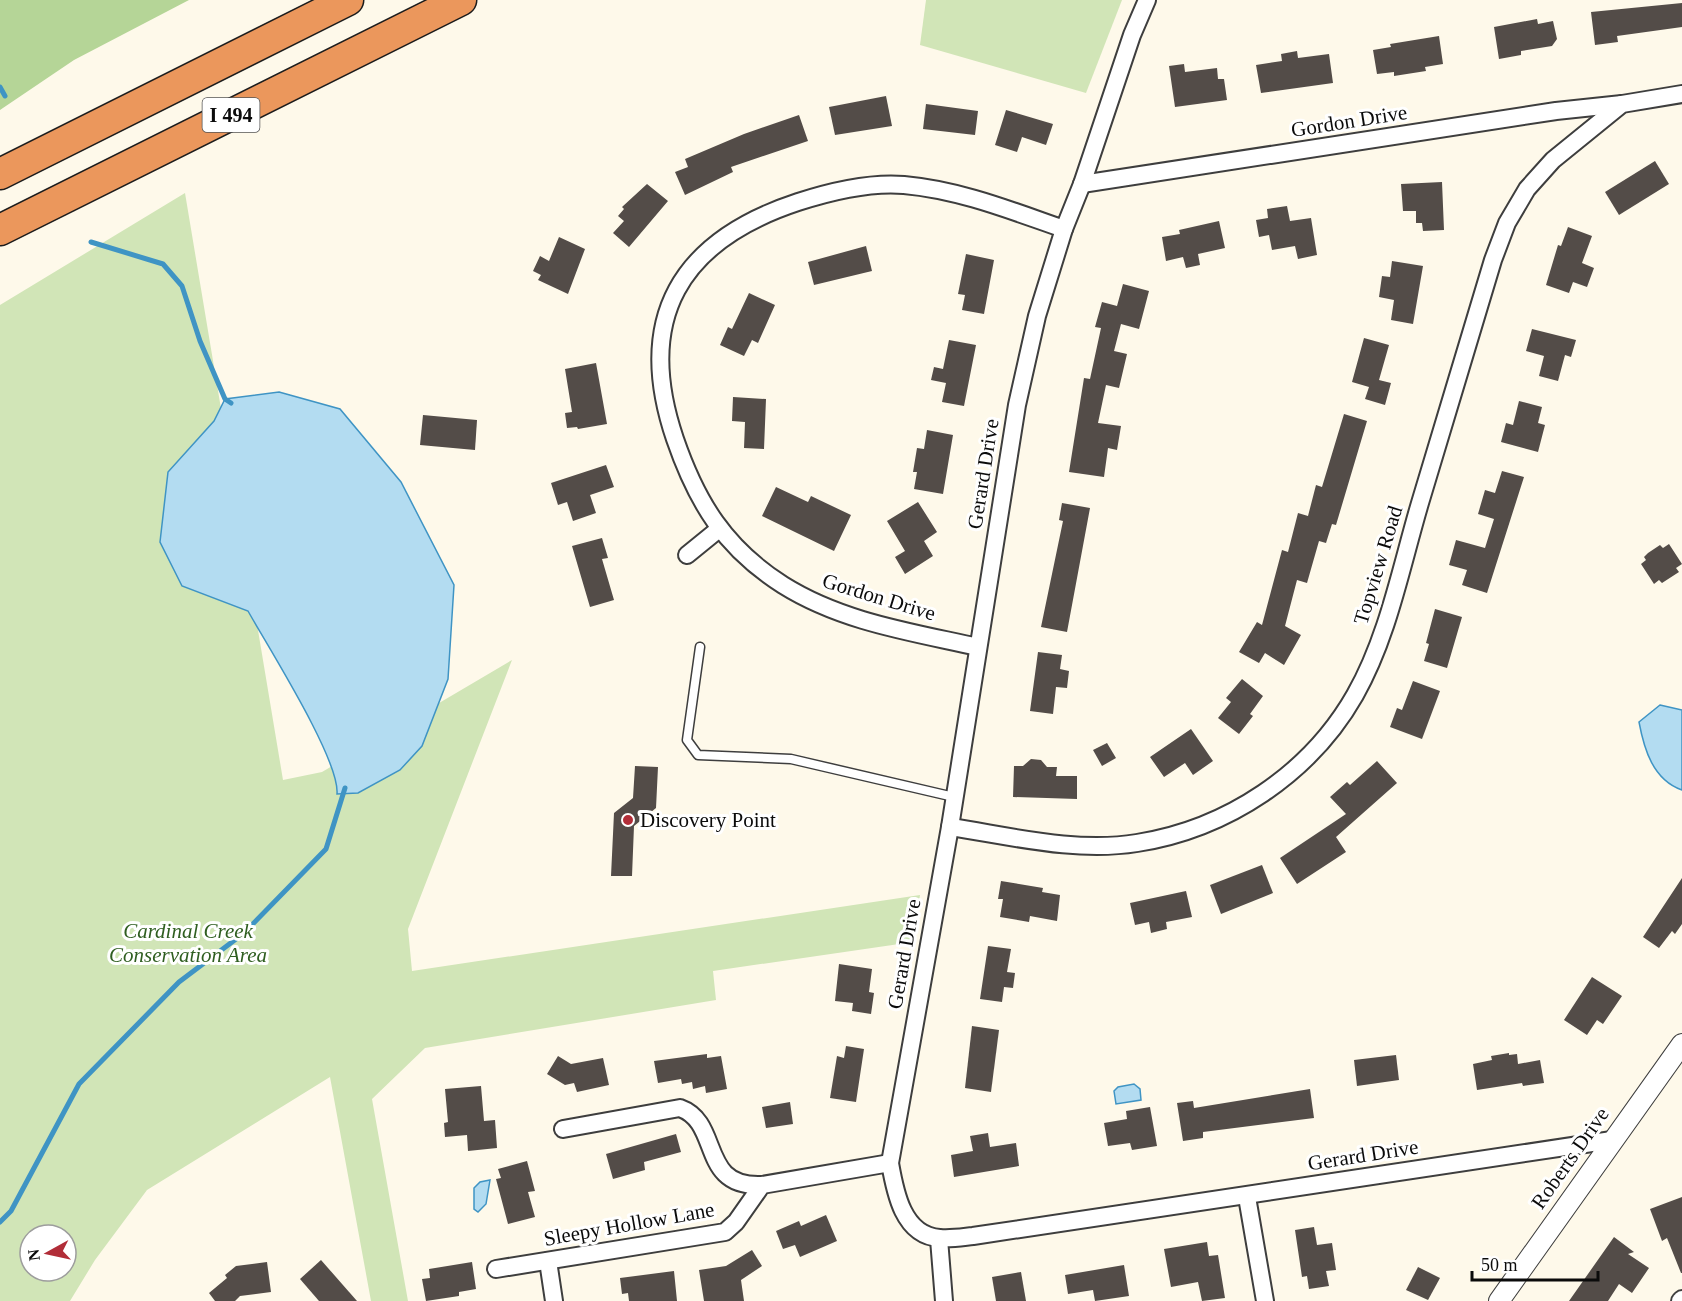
<svg xmlns="http://www.w3.org/2000/svg" width="1682" height="1301" font-family="Georgia,serif">
  <rect width="100%" height="100%" fill="#fef9ea"/>
  <g fill="#d1e5b7" fill-rule="evenodd">
    <path d="M926,0h196l-36,93 -166,-48z"/>
    <path d="M185,193l98,587 39,-8 190,-112 -104,269 4,42 508,-76 -7,47 -200,29 3,29 -291,48 -53,51 36,202h-37l-41,-224 -183,113 -52,70 -25,41h-70v-996zM30,1235h36v36h-36z"/>
  </g>
  <path fill="#b5d597" d="M0,0h189l-115,60 -74,50z"/>
  <g fill="#b3dcf1" stroke="#3f94c4" stroke-width="1.5">
    <path d="M279,392l61,17 61,73 53,103 -6,94 -26,67 -22,24 -42,23 -21,1c3,-34 -69,-147 -89,-183l-66,-25 -22,-44 8,-70 46,-51 11,-22z"/>
    <path d="M1660,705l22,5v80c-29,-10 -38,-41 -43,-68z"/>
    <path d="M1134,1084l6,5 1,11 -25,4 -2,-13 4,-4z"/>
    <path d="M490,1180l-4,24 -8,8 -4,-3v-21l6,-6z"/>
  </g>
  <g fill="none" stroke-linecap="round" stroke-linejoin="round">
    <g stroke="#3f94c4" stroke-width="5">
      <path d="M0,87l5,9"/>
      <path d="M91,242l72,22 19,22 18,55 25,58 6,4"/>
      <path d="M0,1222l11,-11 68,-127 100,-102 65,-49 82,-84 19,-61"/>
    </g>
  </g>
  <g fill="#534c48">
    <path d="M1682,3v24l-65,9 1,6 -23,3 -4,-33z"/>
    <path d="M1537,19l1,5 15,-3 4,18 -5,7 -31,5v4l-22,4 -5,-32z"/>
    <path d="M1439,36l4,28 -18,3 1,4 -32,5v-4l-17,2 -4,-24 18,-3 -1,-3z"/>
    <path d="M1297,51l1,7 31,-4 4,29 -72,10 -5,-28 26,-4 -1,-7z"/>
    <path d="M1184,64l1,8 32,-4 1,11h6l3,21 -52,7 -6,-41z"/>
    <path d="M886,96l6,30 -57,9 -6,-28z"/>
    <path d="M926,104l52,7 -3,24 -52,-6z"/>
    <path d="M1006,110l47,14 -7,21 -24,-8 -5,15 -22,-7z"/>
    <path d="M799,115l9,26 -77,26 2,5 -48,23 -10,-23 13,-5 -3,-8 59,-25z"/>
    <path d="M1655,161l14,23 -50,31 -14,-23z"/>
    <path d="M1442,182l2,48 -21,1 -1,-8h-6v-12h-13l-2,-27z"/>
    <path d="M647,184l21,17 -39,46 -16,-14 11,-12 -6,-5 6,-7 -2,-2z"/>
    <path d="M1287,206l3,15 21,-3 6,37 -19,4 -3,-13 -23,4 -3,-15 -10,2 -3,-17 12,-2 -1,-9z"/>
    <path d="M1219,221l6,27 -27,6 2,11 -14,3 -3,-11 -17,4 -4,-24 18,-3 -1,-4z"/>
    <path d="M1568,227l24,9 -10,27 12,5 -7,19 -14,-5 -4,11 -23,-8 12,-40 3,1z"/>
    <path d="M559,237l26,12 -17,45 -30,-14 3,-5 -8,-4 7,-15 9,5z"/>
    <path d="M866,246l6,25 -58,14 -6,-23z"/>
    <path d="M966,254l28,6 -10,54 -22,-4 3,-15 -7,-1z"/>
    <path d="M1392,261l31,5 -10,58 -22,-4 3,-20 -15,-3 3,-21 8,1z"/>
    <path d="M1123,284l26,7 -10,38 -18,-5 -7,27 13,3 -8,34 -13,-3 -8,38 23,3 -4,24 -9,-2 -4,29 -35,-5 15,-94 6,1 11,-51 -6,-1 7,-25 15,4z"/>
    <path d="M749,293l26,12 -17,38 -6,-3 -8,16 -24,-11 8,-18 4,2z"/>
    <path d="M1532,329l44,11 -5,17 -6,-2 -7,26 -19,-5 5,-20 -18,-5z"/>
    <path d="M1364,338l25,7 -10,35 12,3 -6,22 -20,-6 4,-12 -17,-5z"/>
    <path d="M949,340l27,5 -12,61 -22,-4 4,-19 -15,-3 3,-13 9,2z"/>
    <path d="M596,363l11,61 -29,5 -1,-2 -10,1 -2,-15 7,-1 -7,-43z"/>
    <path d="M733,397l33,2 -2,50 -20,-1 1,-26 -13,-1z"/>
    <path d="M1519,401l23,6 -4,16 7,2 -7,27 -37,-10 5,-19 7,2z"/>
    <path d="M1344,414l23,7 -31,104 -4,-1 -6,19 -7,-2 -12,42 -10,-3 -12,46 16,9 -17,30 -19,-12 -6,10 -20,-11 18,-30 5,3 20,-75 6,2 10,-39 10,3 8,-31 6,2z"/>
    <path d="M423,415l54,5 -2,30 -55,-5z"/>
    <path d="M927,430l26,5 -10,59 -29,-5 3,-17h-4l4,-24 7,1z"/>
    <path d="M606,465l8,22 -24,8 6,18 -23,8 -6,-19 -9,3 -7,-22z"/>
    <path d="M1502,471l22,6 -37,116 -25,-8 5,-15 -18,-5 7,-25 29,8 9,-29 -16,-5 7,-24 10,3z"/>
    <path d="M776,487l32,15 3,-6 40,19 -17,36 -72,-35z"/>
    <path d="M918,502l19,30 -13,9 9,15 -28,18 -10,-17 10,-6 -18,-30z"/>
    <path d="M1062,503l28,5 -23,124 -26,-5 22,-106 -4,-1z"/>
    <path d="M602,538l6,20 -6,1 12,41 -24,7 -18,-61z"/>
    <path d="M1669,544l13,20 -6,4 3,4 -17,11 -3,-3 -5,4 -13,-20 5,-4 -2,-3 4,-4 12,-8 3,3z"/>
    <path d="M1435,609l27,8 -15,51 -23,-7 5,-17 -3,-1z"/>
    <path d="M1038,652l24,3 -2,14 9,2 -2,17 -11,-1 -3,27 -23,-3z"/>
    <path d="M1242,679l21,17 -13,18 3,2 -14,18 -21,-16 13,-16 -5,-4z"/>
    <path d="M1413,681l27,10 -18,48 -32,-12 7,-19 5,2z"/>
    <path d="M1191,729l22,32 -20,14 -8,-12 -21,14 -14,-20z"/>
    <path d="M1107,743l9,15 -14,8 -9,-16z"/>
    <path d="M1031,759l10,1 6,7h10l-1,9h21v23l-64,-2 1,-31h9z"/>
    <path d="M1377,761l20,22 -61,54 10,15 -49,32 -17,-26 66,-44 -16,-17 17,-15 3,3z"/>
    <path d="M635,766l23,1 -2,41 -22,18 -2,50h-21l3,-63 19,-15z"/>
    <path d="M1262,865l11,28 -52,21 -11,-29z"/>
    <path d="M1682,878v46l-7,10 -3,-3 -13,17 -16,-11z"/>
    <path d="M1001,881l42,7 -1,4 18,3 -3,26 -27,-5 -1,6 -29,-5 3,-18h-5z"/>
    <path d="M1186,891l6,26 -26,5 1,7 -16,4 -2,-11 -14,3 -5,-22z"/>
    <path d="M988,946l23,3 -4,23 8,1 -2,15 -9,-1 -2,15 -22,-3z"/>
    <path d="M839,964l33,5 -3,23 5,1 -3,21 -19,-3 1,-8 -18,-2z"/>
    <path d="M1592,977l30,19 -19,28 -6,-4 -10,15 -23,-15z"/>
    <path d="M972,1026l27,4 -8,62 -26,-4z"/>
    <path d="M846,1046l18,3 -8,53 -26,-4 7,-42 7,2z"/>
    <path d="M1509,1053v2l8,-1 1,10 22,-4 4,23 -21,3 -1,-3 -45,7 -4,-26 19,-4 -1,-4z"/>
    <path d="M707,1054v4l14,-2 6,33 -21,4 -1,-7 -12,3 -1,-7 -10,2 -1,-5 -23,4 -4,-22z"/>
    <path d="M1396,1055l3,25 -42,6 -3,-26z"/>
    <path d="M558,1056l13,8 32,-6 6,27 -32,7 -3,-9 -9,2 -18,-11z"/>
    <path d="M481,1086l3,35 11,-1 2,28 -29,3 -1,-16 -22,2 -1,-14 4,-1 -3,-33z"/>
    <path d="M1310,1089l4,29 -111,14v6l-20,3 -6,-38 16,-2 1,7z"/>
    <path d="M790,1102l3,22 -27,4 -4,-21z"/>
    <path d="M1150,1107l7,39 -25,4 -2,-7 -22,3 -4,-23 23,-4 -1,-8z"/>
    <path d="M988,1133l2,14 26,-4 3,23 -65,11 -3,-22 22,-4 -3,-15z"/>
    <path d="M676,1134l5,18 -37,10 1,8 -32,9 -7,-25z"/>
    <path d="M527,1161l8,30 -7,1 7,25 -27,7 -12,-45 5,-1 -3,-9z"/>
    <path d="M1682,1197v76h-1l-14,-35 -5,3 -12,-32z"/>
    <path d="M826,1215l11,26 -37,16 -5,-12 -12,4 -7,-18 23,-10 2,5z"/>
    <path d="M1314,1227l3,18 15,-2 4,27 -10,1 3,15 -20,3 -2,-13 -5,1 -7,-47z"/>
    <path d="M1614,1237l20,15 -6,2 21,14 -17,25 -13,-9 -11,17h-39z"/>
    <path d="M1207,1242l2,14 9,-1 7,43 -23,3 -4,-19 -27,5 -7,-38z"/>
    <path d="M752,1250l10,16 -21,14 3,21h-40l-5,-31 27,-4z"/>
    <path d="M321,1260l36,41h-38l-19,-22z"/>
    <path d="M267,1262l4,30 -31,4 -5,5h-20l-6,-8 18,-15 -2,-3 11,-9z"/>
    <path d="M472,1262l4,27 -17,3v4l-33,5 -4,-22 8,-1 -1,-9z"/>
    <path d="M1124,1265l5,31 -34,5 -2,-11 -25,4 -3,-19z"/>
    <path d="M1418,1267l22,11 -12,22 -22,-10z"/>
    <path d="M674,1271l3,30h-48l-1,-8 -6,1 -2,-16z"/>
    <path d="M1021,1272l5,29h-30l-4,-24z"/>
  </g>
  <g fill="none" stroke-linecap="round" stroke-linejoin="round">
    <g stroke="#3e3e3e" stroke-width="11">
      <path id="service" d="M700,647l-13,93 11,15 93,4 163,38"/>
    </g>
    <g stroke="#3e3e3e" stroke-width="20">
      <g id="minor">
        <path d="M1147,0l-15,35 -50,149 -18,45 -27,87 -20,89 -67,422 -60,336c5,29 13,73 50,75 11,1 23,-1 33,-2l639,-96"/>
        <path d="M1082,184l474,-73 66,-7"/>
        <path d="M687,555l32,-26"/>
        <path d="M978,647c-67,-15 -136,-25 -195,-62 -58,-37 -86,-82 -108,-146 -41,-121 5,-198 123,-237 34,-11 71,-20 106,-17 56,5 108,26 160,44"/>
        <path d="M950,827c60,9 126,26 187,16 90,-14 173,-69 218,-148 33,-58 46,-128 65,-192 25,-81 48,-162 73,-243l14,-37 20,-34 26,-29 69,-56 60,-10"/>
        <path d="M563,1129l117,-21c42,15 18,80 82,77"/>
        <path d="M1247,1197l18,104"/>
        <path d="M939,1239l5,62"/>
        <path d="M548,1261l6,40"/>
        <path d="M496,1269l229,-37 11,-10 26,-37 128,-22"/>
        <path d="M1680,1301l2,-2"/>
      </g>
    </g>
    <g stroke="#3e3e3e" stroke-width="22">
      <path id="tertiary" d="M1499,1301l183,-257"/>
    </g>
    <g stroke="#1c1c1c" stroke-width="33">
      <g id="motorway">
        <path d="M0,174l348,-174"/>
        <path d="M0,230l461,-230"/>
      </g>
    </g>
    <use href="#service" stroke="#fff" stroke-width="8"/>
    <use href="#minor" stroke="#fff" stroke-width="16"/>
    <use href="#tertiary" stroke="#fff" stroke-width="20"/>
    <use href="#motorway" stroke="#eb975c" stroke-width="30"/>
  </g>
  <circle fill="#b12d38" stroke="#fff" stroke-width="2" cx="628" cy="820" r="6"/>
  <g text-anchor="middle" dominant-baseline="central" stroke-width="6" stroke-linejoin="round" paint-order="stroke">
    <rect fill="#fff" stroke="#545454" stroke-width="1.5" x="202.5" y="98" width="57" height="34" rx="4.5"/>
    <g font-size="20" font-weight="bold" fill="#0b0b0b">
      <text x="231" y="115">I 494</text>
    </g>
    <g font-size="21" fill="#0b0b0b" stroke="#fff">
      <text transform="translate(1349 121) rotate(-9)">Gordon Drive</text>
      <text transform="translate(983 474) rotate(-81)">Gerard Drive</text>
      <text transform="translate(1378 565) rotate(-73)">Topview Road</text>
      <text transform="translate(879 597) rotate(17)">Gordon Drive</text>
      <text transform="translate(904 954) rotate(-80)">Gerard Drive</text>
      <text transform="translate(1363 1155) rotate(-9)">Gerard Drive</text>
      <text transform="translate(1570 1158) rotate(-55)">Roberts Drive</text>
      <text transform="translate(629 1224) rotate(-10)">Sleepy Hollow Lane</text>
    </g>
    <g font-size="21" fill="#0b0b0b" stroke="#fff" text-anchor="start">
      <text x="640" y="820">Discovery Point</text>
    </g>
    <g font-size="21" font-style="italic" fill="#2f5e20" stroke="#fff">
      <text x="188" y="931">Cardinal Creek<tspan x="188" dy="24">Conservation Area</tspan></text>
    </g>
  </g>
  <g transform="translate(48 1253) rotate(262)"><circle r="28" fill="#ffffff" stroke="#9d9d9d" stroke-width="1.5"/>
  <path d="M0-4.5L10 22L0 15L-10 22Z" fill="#b12d38"/>
  <text y="-9" font-size="16" font-weight="bold" text-anchor="middle" fill="#0b0b0b">N</text>
  </g>
  <path d="M1472 1271v9h126v-9" fill="none" stroke="#0b0b0b" stroke-width="3"/>
  <text x="1481" y="1271" font-size="18" fill="#0b0b0b" stroke="#ffffff" stroke-width="4.5" paint-order="stroke">50 m</text>
</svg>
